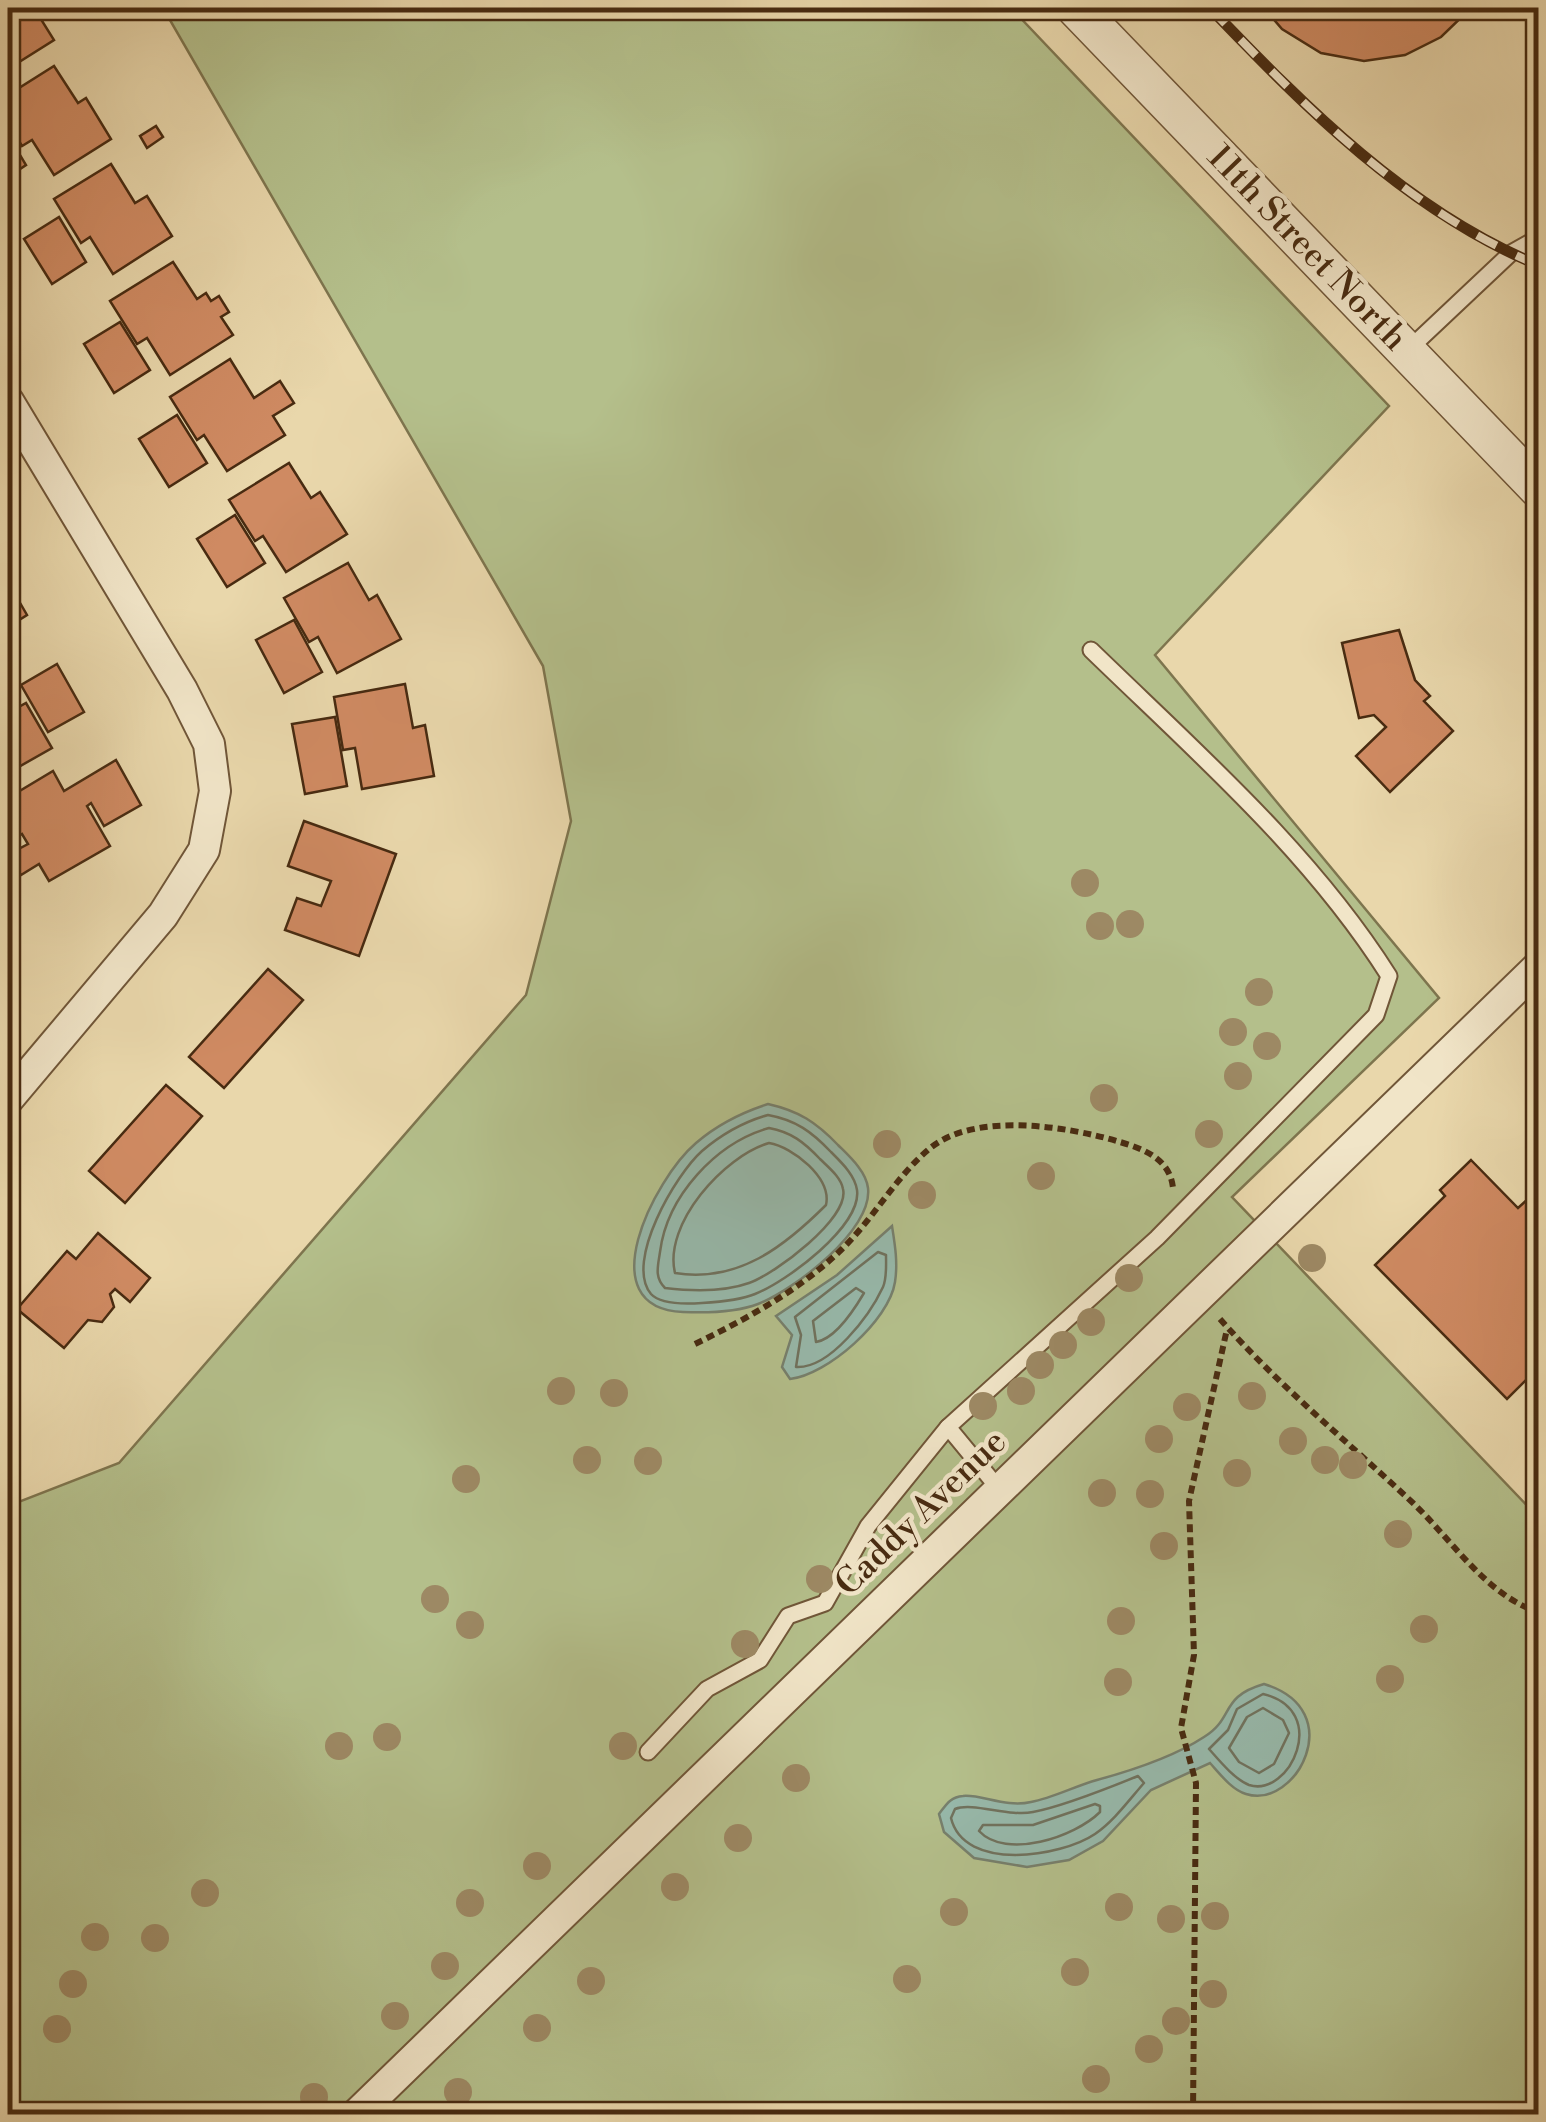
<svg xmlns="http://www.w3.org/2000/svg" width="1546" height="2122" font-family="'Libre Bodoni',serif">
  <rect width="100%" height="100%" fill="#e9d7ab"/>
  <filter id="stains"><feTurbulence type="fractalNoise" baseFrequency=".002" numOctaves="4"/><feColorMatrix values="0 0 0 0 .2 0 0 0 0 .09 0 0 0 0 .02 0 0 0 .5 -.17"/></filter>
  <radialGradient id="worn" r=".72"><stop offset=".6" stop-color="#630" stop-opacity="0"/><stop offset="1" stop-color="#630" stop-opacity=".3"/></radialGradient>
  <path fill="#b4bf8b" stroke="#7e754e" stroke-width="2.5" d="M163,8h848l378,398 -234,249 284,343 -207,199 306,320v597h-1530v-608l111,-43 407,-468 45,-174 -28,-155z"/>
  <g fill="#97b9ab" stroke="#77806d" stroke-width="2.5">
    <path d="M768,1104c31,7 48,18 70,41 11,11 28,26 30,43 5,42 -74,102 -110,116 -21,8 -52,9 -75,8 -95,-4 -29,-133 13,-169 22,-19 44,-30 72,-39z"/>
    <path d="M892,1226c3,19 6,37 3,56 -6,39 -68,93 -105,97l-8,-12 10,-32 -16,-19 61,-41z"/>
    <path d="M1264,1684c86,26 32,126 -18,110 -14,-4 -26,-20 -36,-31l-59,27 -48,51 -34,19 -42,7 -53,-9 -30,-26 -5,-18c7,-9 11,-17 24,-18 18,-2 43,12 68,6 22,-4 44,-16 66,-22 33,-9 78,-24 107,-43 31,-19 15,-40 60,-53z"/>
  </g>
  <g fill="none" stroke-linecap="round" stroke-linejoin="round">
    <g stroke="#70725e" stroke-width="2.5">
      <path d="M768,1115c28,5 44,17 63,37 10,10 24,23 26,38 5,36 -71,92 -102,104 -14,6 -37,8 -53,9 -14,1 -41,2 -51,-9 -27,-32 25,-120 51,-143 20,-17 41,-29 66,-36z"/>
      <path d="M769,1128c22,4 35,14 51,31 8,8 21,18 23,30 7,29 -68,85 -94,94 -25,9 -58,8 -84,5 -11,-11 -7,-22 -5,-36 7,-56 56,-109 109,-124z"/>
      <path d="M769,1143c24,4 63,35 57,62 -42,42 -88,78 -151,68 -12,-49 49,-117 94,-130z"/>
      <path d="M878,1252l8,3c0,10 1,23 -3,32 -13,28 -53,82 -87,80l5,-32 -6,-18z"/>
      <path d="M856,1288l8,5c-10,17 -29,46 -48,49l-3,-21z"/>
      <path d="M1263,1694c68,16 27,104 -14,91 -15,-6 -31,-26 -40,-36l19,-19 9,-21z"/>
      <path d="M1263,1708l20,12 6,13 -15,31 -15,9 -20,-11 -10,-14 18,-31z"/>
      <path d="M1138,1776l6,7c-15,17 -30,38 -49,51 -34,23 -131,38 -144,-16l4,-9c18,-7 54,8 78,3 27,-5 78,-25 105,-36z"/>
      <path d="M1095,1804l5,2v6c-25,25 -94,48 -121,19l4,-6h50z"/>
    </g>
  </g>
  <g fill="#cf8a62" stroke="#482b11" stroke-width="2.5">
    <path d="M8,8h26l20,32 -46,29z"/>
    <path d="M1264,8h207l-30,29 -36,18 -41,6 -43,-8 -39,-24z"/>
    <path d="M54,66l24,37 8,-5 25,41 -57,36 -22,-35 -10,6 -14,-23v-28z"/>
    <path d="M156,126l7,11 -16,11 -7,-12z"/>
    <path d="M8,135l18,30 -18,12z"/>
    <path d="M111,164l24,39 12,-7 25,40 -59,38 -23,-37 -9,6 -27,-44z"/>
    <path d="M59,217l27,45 -34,22 -28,-45z"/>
    <path d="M173,262l24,37 9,-6 5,8 8,-5 10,16 -8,5 12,18 -63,40 -23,-37 -10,6 -27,-43z"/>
    <path d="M120,322l30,48 -36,23 -30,-49z"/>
    <path d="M230,359l24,39 26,-17 14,22 -21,13 12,19 -58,36 -23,-36 -7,5 -27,-43z"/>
    <path d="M177,415l30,48 -38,24 -30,-48z"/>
    <path d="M289,463l22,35 9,-6 27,42 -61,38 -23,-36 -8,5 -26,-41z"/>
    <path d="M235,515l30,48 -38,24 -30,-48z"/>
    <path d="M348,563l21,37 8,-5 24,44 -64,34 -19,-36 -9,5 -25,-44z"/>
    <path d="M8,582l19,33 -19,12z"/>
    <path d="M294,620l28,52 -38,21 -28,-53z"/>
    <path d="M1399,630l16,50 15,16 -6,5 29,30 -63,61 -34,-36 30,-29 -12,-12 -15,3 -17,-75z"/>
    <path d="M57,664l27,48 -36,20 -27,-47z"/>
    <path d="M405,684l8,44 12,-3 9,51 -72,13 -7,-41 -12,2 -9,-53z"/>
    <path d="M8,696l7,13 11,-6 26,45 -44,25z"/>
    <path d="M335,717l12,69 -42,8 -13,-70z"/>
    <path d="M116,760l25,45 -37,21 -13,-23 -4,3 23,40 -61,35 -10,-17 -18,11 -12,-21 19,-10 -6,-10 -9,5 -5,-9v-32l45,-27 11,20z"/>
    <path d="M304,821l92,33 -37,102 -74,-26 12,-32 24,8 10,-25 -43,-15z"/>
    <path d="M268,969l35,31 -79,88 -35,-31z"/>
    <path d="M166,1085l36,31 -77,87 -36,-32z"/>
    <path d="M1471,1160l47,48 20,-18v178l-31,31 -132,-134 70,-69 -5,-6z"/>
    <path d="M98,1233l52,45 -20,24 -15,-13 -5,5 4,13 -12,15 -14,-2 -24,28 -47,-39 50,-58 9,8z"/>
  </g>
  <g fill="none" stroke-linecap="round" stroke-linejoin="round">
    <g stroke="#705638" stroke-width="19">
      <g id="service">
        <path d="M1407,351l104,-98 27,-15"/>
        <path d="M948,1427l51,62"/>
        <path d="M648,1752l59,-63 53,-29 28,-44 37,-13 43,-77 80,-99 209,-189 219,-223 13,-39c-79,-125 -193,-224 -298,-326"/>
      </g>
    </g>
    <g stroke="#705638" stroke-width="34">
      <g id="minor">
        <path d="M8,401l174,289 27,54 6,47 -11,59 -41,65 -155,184"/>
        <path d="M357,2114l1181,-1147"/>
      </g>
    </g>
    <g stroke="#705638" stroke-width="41">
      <path id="tertiary" d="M1076,8l462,480"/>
    </g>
    <g stroke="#482b11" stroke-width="6" stroke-dasharray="8 5" stroke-linecap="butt">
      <path d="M1220,1319c59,67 128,123 193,184 39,37 73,92 125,109"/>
      <path d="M695,1344c53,-26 105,-54 147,-95 32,-31 53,-71 86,-99 44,-39 139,-24 192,-8 24,7 50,17 53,46"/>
      <path d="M1193,2114l3,-331 -15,-55 13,-73 -5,-154 38,-172"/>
    </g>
    <use href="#service" stroke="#f1e5c8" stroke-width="15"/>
    <use href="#minor" stroke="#f1e5c8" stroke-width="30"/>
    <use href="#tertiary" stroke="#f1e5c8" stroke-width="38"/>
    <g stroke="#482b11" stroke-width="11">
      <path id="rail" d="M1210,8c96,100 198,203 328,257"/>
    </g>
    <use href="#rail" stroke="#f1e5c8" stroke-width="8" stroke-dasharray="22" stroke-linecap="butt"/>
  </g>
  <g fill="#9d8964">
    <circle cx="1085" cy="883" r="14"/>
    <circle cx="1130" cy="924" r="14"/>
    <circle cx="1100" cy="926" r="14"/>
    <circle cx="1259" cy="992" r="14"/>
    <circle cx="1233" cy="1032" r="14"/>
    <circle cx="1267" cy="1046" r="14"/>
    <circle cx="1238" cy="1076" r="14"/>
    <circle cx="1104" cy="1098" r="14"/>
    <circle cx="1209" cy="1134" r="14"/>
    <circle cx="887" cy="1144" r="14"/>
    <circle cx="1041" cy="1176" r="14"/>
    <circle cx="922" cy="1195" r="14"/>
    <circle cx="1312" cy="1258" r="14"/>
    <circle cx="1129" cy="1278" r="14"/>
    <circle cx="1091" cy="1322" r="14"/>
    <circle cx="1063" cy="1345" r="14"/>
    <circle cx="1040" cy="1365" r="14"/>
    <circle cx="561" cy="1391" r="14"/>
    <circle cx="1021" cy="1391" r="14"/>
    <circle cx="614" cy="1393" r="14"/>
    <circle cx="1252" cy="1396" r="14"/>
    <circle cx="983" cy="1406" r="14"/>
    <circle cx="1187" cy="1407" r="14"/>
    <circle cx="1159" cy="1439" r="14"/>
    <circle cx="1293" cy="1441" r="14"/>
    <circle cx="587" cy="1460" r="14"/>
    <circle cx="1325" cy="1460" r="14"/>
    <circle cx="648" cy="1461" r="14"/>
    <circle cx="1353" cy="1465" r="14"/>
    <circle cx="1237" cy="1473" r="14"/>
    <circle cx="466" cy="1479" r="14"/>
    <circle cx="1102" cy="1493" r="14"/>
    <circle cx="1150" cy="1494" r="14"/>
    <circle cx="1398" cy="1534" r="14"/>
    <circle cx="1164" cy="1546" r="14"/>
    <circle cx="820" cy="1579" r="14"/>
    <circle cx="435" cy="1599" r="14"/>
    <circle cx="1121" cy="1621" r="14"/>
    <circle cx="470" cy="1625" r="14"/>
    <circle cx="1424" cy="1629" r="14"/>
    <circle cx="745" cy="1644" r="14"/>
    <circle cx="1390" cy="1679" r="14"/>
    <circle cx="1118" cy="1682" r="14"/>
    <circle cx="387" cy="1737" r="14"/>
    <circle cx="339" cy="1746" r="14"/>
    <circle cx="623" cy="1746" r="14"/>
    <circle cx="796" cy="1778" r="14"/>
    <circle cx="738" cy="1838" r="14"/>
    <circle cx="537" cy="1866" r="14"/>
    <circle cx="675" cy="1887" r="14"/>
    <circle cx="205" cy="1893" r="14"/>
    <circle cx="470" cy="1903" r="14"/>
    <circle cx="1119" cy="1907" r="14"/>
    <circle cx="954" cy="1912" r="14"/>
    <circle cx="1215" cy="1916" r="14"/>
    <circle cx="1171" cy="1919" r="14"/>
    <circle cx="95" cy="1937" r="14"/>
    <circle cx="155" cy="1938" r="14"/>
    <circle cx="445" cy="1966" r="14"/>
    <circle cx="1075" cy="1972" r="14"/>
    <circle cx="907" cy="1979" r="14"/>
    <circle cx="591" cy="1981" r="14"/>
    <circle cx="73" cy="1984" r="14"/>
    <circle cx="1213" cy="1994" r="14"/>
    <circle cx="395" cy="2016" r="14"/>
    <circle cx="1176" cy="2021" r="14"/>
    <circle cx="537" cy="2028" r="14"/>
    <circle cx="57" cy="2029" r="14"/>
    <circle cx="1149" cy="2049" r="14"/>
    <circle cx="1096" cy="2079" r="14"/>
    <circle cx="458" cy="2092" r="14"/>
    <circle cx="314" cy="2097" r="14"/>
  </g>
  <g text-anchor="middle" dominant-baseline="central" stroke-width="9" stroke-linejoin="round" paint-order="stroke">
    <g font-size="35" fill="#482b11" stroke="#f1e5c8">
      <text transform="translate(1307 248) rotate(46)">11th Street North</text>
      <text transform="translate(921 1513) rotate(-44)">Caddy Avenue</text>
    </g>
  </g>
  <rect width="1546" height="2122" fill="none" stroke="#e9d7ab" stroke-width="40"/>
  <rect x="10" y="10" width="1526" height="2102" fill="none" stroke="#482b11" stroke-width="5"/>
  <rect x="20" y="20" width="1506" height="2082" fill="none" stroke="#482b11" stroke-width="2.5"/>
  <rect width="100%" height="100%" filter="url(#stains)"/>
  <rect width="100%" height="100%" fill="url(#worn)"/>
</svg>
